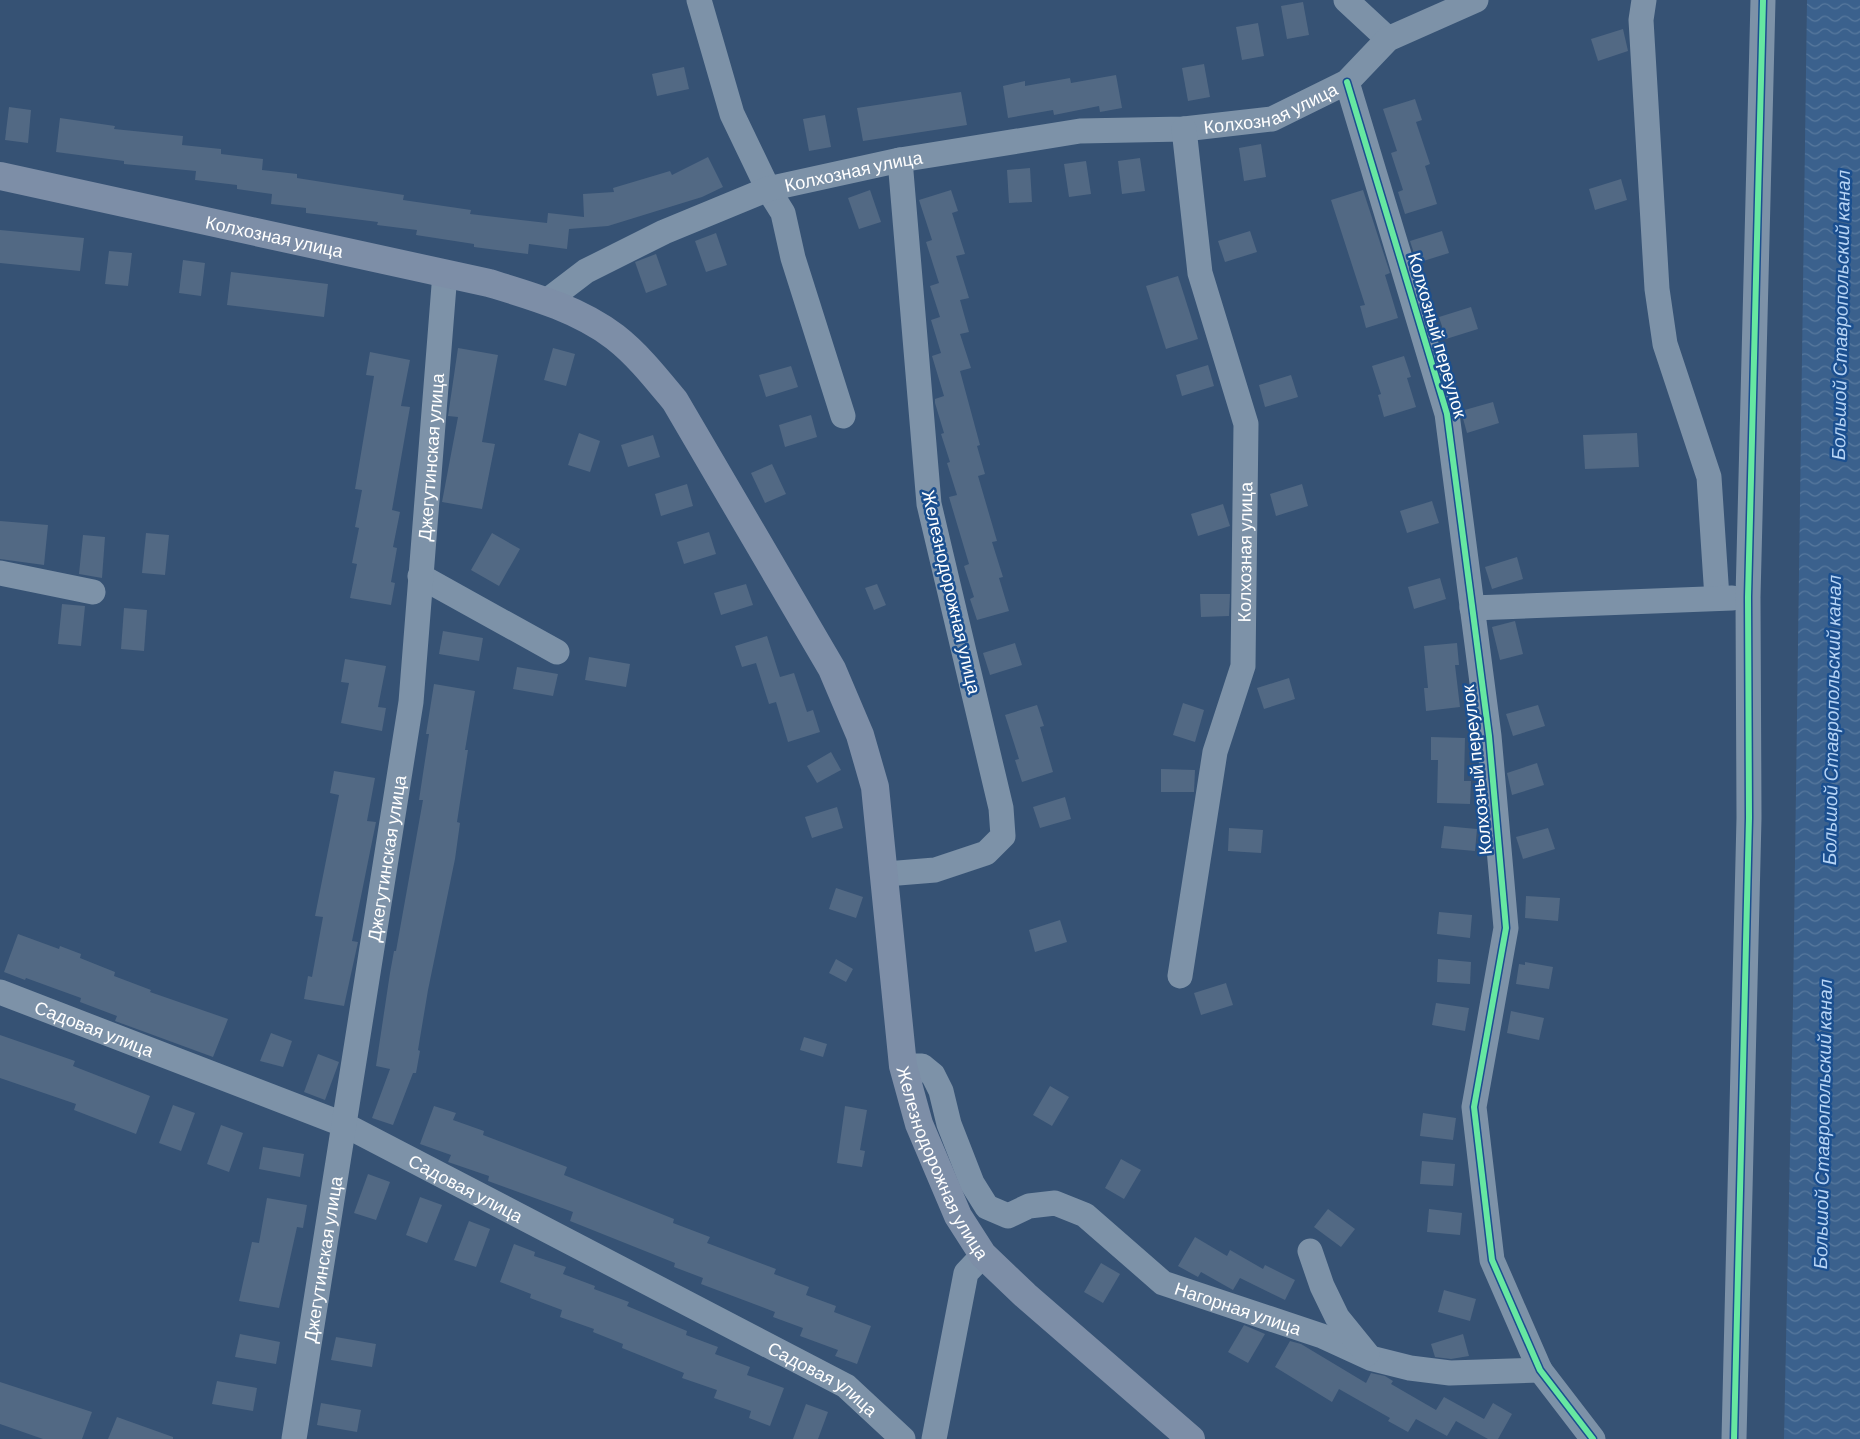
<svg xmlns="http://www.w3.org/2000/svg" width="1860" height="1439" font-family="Barlow,sans-serif">
  <defs>
    <pattern id="water-waves" width="16" height="10" patternUnits="userSpaceOnUse" patternTransform="scale(1.25)"><rect width="16" height="10" fill="#3b618d"/><path d="M0 5q4-4 8 0t8 0" fill="none" stroke="#58799e"/></pattern>
  </defs>
  <rect width="100%" height="100%" fill="#365274"/>
  <path fill="url(#water-waves)" d="M1807,0h53v1439h-76l9,-434z"/>
  <g fill="#526984">
    <path d="M1303,2l6,33 -22,4 -6,-33z"/>
    <path d="M1258,23l6,33 -22,4 -6,-33z"/>
    <path d="M1623,29l5,22 -30,10 -7,-22z"/>
    <path d="M1204,64l6,33 -22,4 -6,-33z"/>
    <path d="M684,67l5,22 -32,7 -5,-22z"/>
    <path d="M1116,75l6,33 -22,4 -1,-6 -45,9 -1,-5 -45,8 -5,-32 22,-5v5l45,-8 1,5z"/>
    <path d="M961,92l6,33 -104,16 -6,-33z"/>
    <path d="M1415,99l7,21 -6,2 14,42 -5,2 12,38 -32,10 -7,-22 5,-2 -12,-37 6,-2 -14,-42z"/>
    <path d="M9,107l22,3 -3,33 -23,-3z"/>
    <path d="M825,115l6,32 -22,4 -6,-32z"/>
    <path d="M60,118l55,8 -1,3 69,7 -1,9 39,4v5l42,5 -1,11 35,4v4l107,17 -1,5 68,10 -1,4 77,9 1,-10 36,4 -1,-23 31,-2 -1,-4 57,-17 2,4 36,-18 15,30 -21,10 -94,29 -39,3 -2,20 -38,-5 -1,10 -54,-7v-3l-58,-9 1,-5 -40,-5 1,-3 -72,-9v-5l-35,-4 1,-10 -35,-5v-4l-42,-5 1,-9 -72,-7v-3l-68,-9z"/>
    <path d="M1261,144l5,33 -22,4 -5,-33z"/>
    <path d="M1140,158l5,33 -23,3 -4,-33z"/>
    <path d="M1086,161l5,33 -22,3 -5,-33z"/>
    <path d="M1030,168l2,34 -23,1 -2,-33z"/>
    <path d="M1621,179l6,21 -32,10 -6,-21z"/>
    <path d="M870,190l11,32 -22,7 -11,-31z"/>
    <path d="M951,190l7,21 -6,2 13,41 -9,2 13,42 -9,2 9,32 -9,2 11,34 -11,3 20,74 -3,1 8,28 -7,2 19,65 -5,1 11,35 -4,1 10,33 -32,9 -7,-21 4,-2 -10,-31 5,-2 -20,-67 8,-2 -10,-32 3,-1 -9,-28 3,-1 -9,-30v-4l9,-3 -12,-40 9,-3 -10,-33 9,-3 -10,-31 9,-3 -13,-41 6,-2 -13,-40z"/>
    <path d="M1363,190l27,83 -5,2 13,43 -32,10 -6,-22 5,-1 -34,-105z"/>
    <path d="M0,230l84,8 -4,33 -80,-8z"/>
    <path d="M1250,231l7,21 -32,10 -7,-21z"/>
    <path d="M1442,231l7,22 -32,10 -7,-22z"/>
    <path d="M716,233l11,32 -21,7 -11,-31z"/>
    <path d="M109,251l23,2 -4,33 -23,-2z"/>
    <path d="M656,254l11,31 -21,8 -11,-31z"/>
    <path d="M183,260l22,3 -4,33 -22,-3z"/>
    <path d="M231,272l97,12 -4,33 -97,-12z"/>
    <path d="M1178,276l20,63 -32,10 -20,-63z"/>
    <path d="M1471,307l7,22 -32,10 -7,-22z"/>
    <path d="M458,348l40,7 -16,87 13,2 -13,65 -40,-7 16,-85 -10,-1z"/>
    <path d="M553,348l22,6 -9,32 -22,-6z"/>
    <path d="M370,352l40,8 -9,46 9,1 -18,103 8,2 -7,35 4,1 -6,34 4,1 -4,22 -41,-7 7,-34 -5,-1 7,-35 -4,-1 7,-37 -7,-1 19,-113 -8,-1z"/>
    <path d="M1404,356l7,21 -4,1 9,29 -32,10 -6,-22 3,-1 -9,-28z"/>
    <path d="M1208,365l6,21 -32,10 -6,-21z"/>
    <path d="M791,366l7,21 -32,10 -7,-22z"/>
    <path d="M1291,375l7,22 -33,10 -6,-22z"/>
    <path d="M1493,402l6,21 -32,10 -6,-22z"/>
    <path d="M811,415l6,22 -32,10 -6,-22z"/>
    <path d="M579,433l21,8 -10,31 -22,-7z"/>
    <path d="M1637,433l2,34 -54,2 -2,-34z"/>
    <path d="M653,435l7,22 -32,10 -7,-22z"/>
    <path d="M772,464l14,30 -21,9 -14,-30z"/>
    <path d="M687,484l6,22 -32,10 -6,-22z"/>
    <path d="M1302,484l6,22 -32,10 -6,-22z"/>
    <path d="M1432,501l7,22 -32,10 -7,-22z"/>
    <path d="M1223,504l7,22 -32,10 -7,-22z"/>
    <path d="M0,521l48,4 -4,40 -44,-6z"/>
    <path d="M709,532l7,22 -32,10 -7,-22z"/>
    <path d="M146,533l23,2 -4,40 -23,-2z"/>
    <path d="M492,533l28,16 -21,37 -28,-16z"/>
    <path d="M83,535l22,2 -3,41 -23,-4z"/>
    <path d="M1517,557l6,22 -31,10 -7,-22z"/>
    <path d="M1440,578l6,21 -32,10 -6,-22z"/>
    <path d="M746,584l7,21 -32,10 -7,-22z"/>
    <path d="M877,584l9,21 -12,5 -9,-22z"/>
    <path d="M1200,594h30l-1,22 -28,1z"/>
    <path d="M62,604l23,2 -4,40 -23,-2z"/>
    <path d="M124,608l23,2 -3,41 -23,-2z"/>
    <path d="M1515,621l8,33 -23,6 -8,-33z"/>
    <path d="M443,631l40,7 -4,23 -40,-7z"/>
    <path d="M767,636l13,41 14,-4 13,39 6,-2 7,22 -32,10 -12,-40 -7,2 -13,-41 -14,4 -7,-21z"/>
    <path d="M1015,643l7,22 -32,10 -7,-22z"/>
    <path d="M1457,643l2,22h-4l5,42 -34,4 -2,-23h4l-4,-42z"/>
    <path d="M589,657l41,7 -4,23 -41,-7z"/>
    <path d="M345,659l41,7 -8,41 8,1 -4,23 -41,-8 8,-40 -8,-1z"/>
    <path d="M517,667l41,7 -5,22 -40,-7z"/>
    <path d="M1289,678l6,21 -31,10 -7,-21z"/>
    <path d="M434,684l41,7 -10,59h3l-11,72 3,1 -5,36 -27,131 -10,60 2,1 -4,22h-3l-20,52 -21,-7 18,-49 -14,-3 14,-93 4,-22h2l27,-151h-4l10,-66h-3z"/>
    <path d="M1183,703l21,7 -9,32 -22,-7z"/>
    <path d="M1037,705l7,21 -4,1 13,45 -31,10 -7,-22 4,-1 -14,-44z"/>
    <path d="M1538,705l7,21 -32,10 -7,-22z"/>
    <path d="M1431,737l34,1 -1,43h7l-1,23 -33,-1 1,-43h-7z"/>
    <path d="M831,752l10,18 -24,13 -10,-17z"/>
    <path d="M1537,763l7,22 -32,10 -5,-22z"/>
    <path d="M1161,769l34,1 -1,22h-33z"/>
    <path d="M334,771l41,7 -8,43 9,1 -24,119 6,1 -14,64 -40,-7 4,-23 4,1 11,-60 -8,-1 24,-121 -9,-2z"/>
    <path d="M1065,797l6,22 -31,9 -7,-21z"/>
    <path d="M837,807l6,21 -31,10 -7,-21z"/>
    <path d="M1444,826l33,3 -2,22 -34,-3z"/>
    <path d="M1229,828l34,2 -2,23 -33,-2z"/>
    <path d="M1548,828l7,21 -32,10 -7,-22z"/>
    <path d="M836,888l27,9 -7,21 -27,-9z"/>
    <path d="M1526,896l34,2 -2,23 -33,-3z"/>
    <path d="M1439,912l33,3 -2,23 -33,-4z"/>
    <path d="M1060,920l7,22 -32,10 -6,-22z"/>
    <path d="M18,934l41,15 1,-3 21,8 -1,4 35,14 -1,4 37,14 -1,2 78,27 -15,38 -98,-36 2,-5 -37,-14 1,-4 -55,-20 -1,2 -21,-8z"/>
    <path d="M836,959l17,10 -7,13 -17,-9z"/>
    <path d="M1438,959l33,3 -1,22 -33,-2z"/>
    <path d="M1525,962l28,5 -4,22 -33,-5 3,-20 6,1z"/>
    <path d="M1226,983l7,22 -32,10 -7,-22z"/>
    <path d="M1436,1003l33,5 -4,23 -33,-6z"/>
    <path d="M1511,1011l33,7 -5,22 -32,-7z"/>
    <path d="M271,1033l21,8 -9,26 -23,-6z"/>
    <path d="M0,1035l75,26 -2,5 77,30 -14,38 -62,-24 2,-6 -76,-26z"/>
    <path d="M804,1037l23,7 -4,13 -23,-7z"/>
    <path d="M318,1054l21,8 -14,38 -21,-8z"/>
    <path d="M1050,1086l19,11 -17,29 -19,-11z"/>
    <path d="M173,1105l22,8 -14,38 -22,-8z"/>
    <path d="M434,1106l22,7 -3,7 31,11 -1,4 84,32 -3,8 110,44 -1,4 37,14 -3,6 69,26 -2,5 35,13 -3,8 30,11 -2,6 37,14 -14,38 -22,-8 3,-6 -38,-14 3,-8 -30,-11 2,-5 -74,-28 2,-6 -29,-11 1,-4 -105,-42 3,-9 -85,-31 1,-5 -41,-14 3,-7 -31,-11z"/>
    <path d="M845,1106l22,4 -7,40 5,1 -3,16 -25,-4z"/>
    <path d="M1423,1113l33,5 -3,22 -33,-4z"/>
    <path d="M221,1125l22,8 -14,39 -22,-8z"/>
    <path d="M263,1147l41,7 -4,23 -41,-8z"/>
    <path d="M1121,1159l20,11 -17,29 -19,-11z"/>
    <path d="M1422,1161l33,3 -2,22 -33,-2z"/>
    <path d="M368,1174l22,8 -14,38 -22,-7z"/>
    <path d="M420,1197l22,8 -15,38 -21,-8z"/>
    <path d="M267,1198l40,7 -4,23 -6,-1 -18,81 -40,-7 13,-59 7,1z"/>
    <path d="M1328,1209l27,20 -14,18 -27,-20z"/>
    <path d="M1429,1209l33,4 -2,22 -33,-3z"/>
    <path d="M469,1221l21,8 -14,38 -22,-7z"/>
    <path d="M1195,1237l32,19 3,-6 33,19 2,-4 30,15 -10,20 -45,-22 -7,12 -32,-18 -3,5 -20,-11z"/>
    <path d="M514,1244l21,8 -1,4 32,11 -3,7 32,12 -1,3 35,13 -2,4 60,25 -1,4 32,12 -3,7 35,13 -3,8 37,13 -14,38 -21,-8 2,-7 -37,-13 3,-8 -35,-12 2,-5 -62,-25 1,-4 -30,-12 1,-3 -34,-12 2,-7 -32,-12 1,-4 -31,-12z"/>
    <path d="M1101,1263l19,11 -17,29 -19,-11z"/>
    <path d="M1444,1290l32,9 -6,22 -32,-9z"/>
    <path d="M1244,1325l21,9 -17,29 -20,-11z"/>
    <path d="M240,1334l40,8 -4,22 -41,-7z"/>
    <path d="M1463,1334l6,22 -18,3 -16,-2 -4,-13z"/>
    <path d="M336,1337l40,7 -4,23 -41,-7z"/>
    <path d="M1290,1341l11,3 65,39 5,-10 14,3 8,5 -2,3 45,26 8,-13 40,22 9,-16 19,11 -14,25h-10l-32,-18 -9,15 -31,-17 -8,13 -20,-11 2,-3 -51,-29 -7,13 -57,-35z"/>
    <path d="M217,1381l40,7 -4,23 -41,-7z"/>
    <path d="M0,1382l92,30 -10,27h-39l-43,-15z"/>
    <path d="M321,1403l40,7 -4,22 -40,-7z"/>
    <path d="M806,1404l22,8 -10,27h-25z"/>
    <path d="M117,1417l56,20v2h-65z"/>
  </g>
  <g fill="none" stroke-linecap="round" stroke-linejoin="round">
    <g stroke="#7d92a8" stroke-width="25">
      <path d="M699,0l33,114 36,75 15,24 10,45 50,158"/>
      <path d="M1346,0l42,39"/>
      <path d="M1644,0l-3,20 16,269 8,55 44,133 8,121"/>
      <path d="M1347,82l100,332 42,322 17,192 -32,179 18,153 48,110 53,69"/>
      <path id="s1" d="M548,300l38,-29 78,-39 104,-43 132,-29 180,-29 104,-2 88,-10 75,-37 41,-43 88,-39"/>
      <path d="M0,573l93,19"/>
      <path d="M420,576l137,76"/>
      <path d="M1472,608l260,-10"/>
      <path d="M886,874l49,-4 51,-17 17,-17 -2,-28 -72,-304 -29,-344"/>
      <path id="s2" d="M1180,976l35,-224 28,-86 3,-242 -46,-151 -16,-144"/>
      <path id="s3" d="M0,992l345,133 501,261 57,53"/>
      <path id="s4" d="M903,1066h19l11,9 8,16 8,33 23,59 15,24 21,9 21,-10 26,-3 30,12 78,68 159,53 48,22 40,10 40,5 90,-3"/>
      <path d="M1310,1251l12,35 15,31 30,37"/>
      <path id="s5" d="M294,1439l117,-737 34,-429"/>
      <path d="M934,1439l32,-166 17,-18"/>
      <path d="M1734,1439l15,-621 -1,-221 15,-597"/>
    </g>
    <path stroke="#7d8ea7" stroke-width="28" id="s6" d="M0,176l489,107c43,13 89,26 126,54 23,18 41,41 60,64l157,268 28,66 15,52 28,279 16,58 39,92 25,39 42,40 166,144"/>
    <g stroke="#1b4f8f" stroke-width="9">
      <g id="cycleway">
        <path d="M1347,82l100,332 42,322 17,192 -32,179 18,153 48,110 53,69"/>
        <path d="M1734,1439l15,-621 -1,-221 15,-597"/>
      </g>
    </g>
    <use href="#cycleway" stroke="#66e7a1" stroke-width="6"/>
  </g>
  <g text-anchor="middle" dominant-baseline="central" stroke-width="5" stroke-linejoin="round" paint-order="stroke">
    <g font-size="18" fill="#fff" stroke="#1b4f8f">
      <text stroke="none"><textPath href="#s1" startOffset="759">Колхозная улица</textPath></text>
      <text stroke="none"><textPath href="#s1" startOffset="335">Колхозная улица</textPath></text>
      <text stroke="none"><textPath href="#s6" startOffset="281">Колхозная улица</textPath></text>
      <text transform="translate(1438 335) rotate(74)">Колхозный переулок</text>
      <text stroke="none"><textPath href="#s5" startOffset="992">Джегутинская улица</textPath></text>
      <text stroke="none"><textPath href="#s2" startOffset="431">Колхозная улица</textPath></text>
      <text transform="translate(952 592) rotate(77)">Железнодорожная улица</text>
      <text transform="translate(1476 770) rotate(-96)">Колхозный переулок</text>
      <text stroke="none"><textPath href="#s5" startOffset="588">Джегутинская улица</textPath></text>
      <text stroke="none"><textPath href="#s3" startOffset="101">Садовая улица</textPath></text>
      <text stroke="none"><textPath href="#s6" startOffset="1548">Железнодорожная улица</textPath></text>
      <text stroke="none"><textPath href="#s3" startOffset="506">Садовая улица</textPath></text>
      <text stroke="none"><textPath href="#s5" startOffset="182">Джегутинская улица</textPath></text>
      <text stroke="none"><textPath href="#s4" startOffset="464">Нагорная улица</textPath></text>
      <text stroke="none"><textPath href="#s3" startOffset="911">Садовая улица</textPath></text>
    </g>
    <g font-size="19" font-style="italic" fill="#b5d3f5" stroke="#1b4f8f">
      <text transform="translate(1840 315) rotate(-89)">Большой Ставропольский канал</text>
      <text transform="translate(1831 720) rotate(-89)">Большой Ставропольский канал</text>
      <text transform="translate(1822 1124) rotate(-89)">Большой Ставропольский канал</text>
    </g>
  </g>
</svg>
